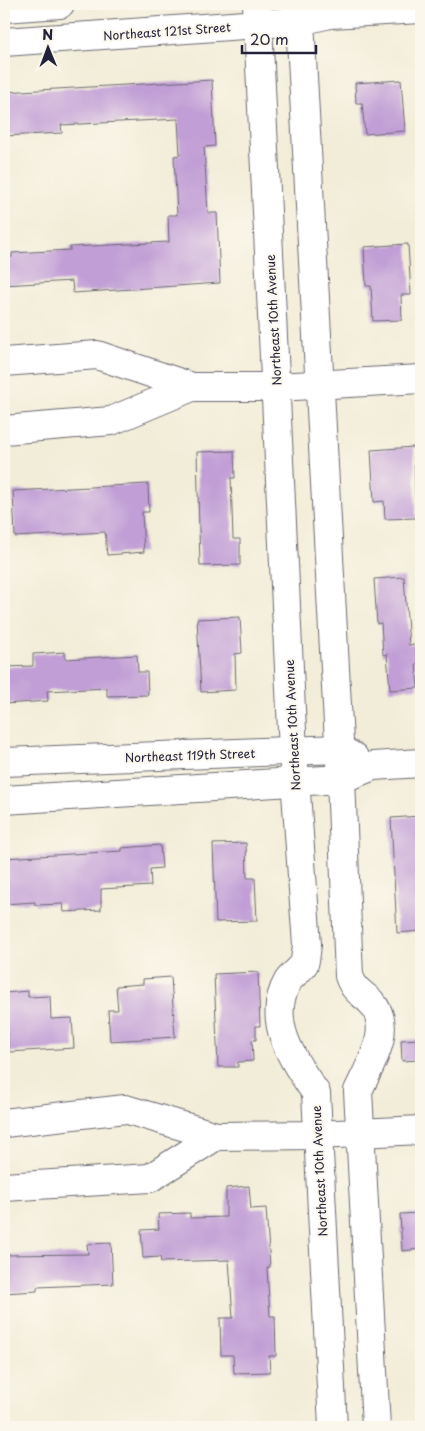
<svg xmlns="http://www.w3.org/2000/svg" width="425" height="1431" font-family="'Playpen Sans',sans-serif">
  <rect width="100%" height="100%" fill="#fbf7ec"/>
  <filter id="ink" filterUnits="userSpaceOnUse"><feTurbulence type="fractalNoise" baseFrequency=".02" numOctaves="2"/><feDisplacementMap in="SourceGraphic" scale="10" xChannelSelector="R" yChannelSelector="G"/><feConvolveMatrix kernelMatrix="1 2 1 2 8 2 1 2 1" color-interpolation-filters="sRGB"/></filter>
  <filter id="wash" filterUnits="userSpaceOnUse"><feTurbulence type="fractalNoise" baseFrequency=".0096" numOctaves="4" result="noise"/><feDisplacementMap in="SourceGraphic" scale="20" xChannelSelector="R" yChannelSelector="G"/><feGaussianBlur stdDeviation="1.12" result="paint"/><feColorMatrix in="noise" values="0 0 0 0 0 0 0 0 0 0 0 0 0 0 0 0 0 1.4 0 .05"/><feComposite in="paint" operator="in"/></filter>
  <g filter="url(#wash)">
    <rect width="100%" height="100%" fill="#f2edd8"/>
    <g id="blocks">
      <g fill="#c19ed6">
        <path d="M212,80l3,66 -11,1 4,66h9l3,70 -147,10 -1,-12 -68,4v-27l8,-1v-4l58,-3v-3l99,-5 -1,-27h9l-3,-59 6,-1 -2,-36 -117,6 1,8 -58,3v-44z"/>
        <path d="M401,80l4,51 -40,3 -3,-31h-6l-1,-20z"/>
        <path d="M408,244l3,51h-10l1,25 -29,1 -2,-35h-5l-2,-39z"/>
        <path d="M414,447l2,71 -31,1 -1,-18 -10,1 -3,-52z"/>
        <path d="M234,451l1,27h-4l2,61h7v26l-40,1 -3,-114z"/>
        <path d="M148,484l1,28h-7l2,40 -37,3 -2,-23 -90,5 -2,-46z"/>
        <path d="M404,577l5,68 12,-1v19l-5,1 2,24 -28,2 -3,-36 -4,1 -2,-32 -4,1 -3,-45z"/>
        <path d="M240,617l2,36 -7,1 1,36 -35,2 -4,-73z"/>
        <path d="M65,652v7l72,-4 1,17h9l1,23 -41,1v-8l-60,3 1,10 -44,3v-37l29,-1v-12z"/>
        <path d="M421,816v115l-24,2 -6,-115z"/>
        <path d="M246,843l1,35h8l2,43 -41,1 -3,-78z"/>
        <path d="M160,845l2,23 -12,1 1,17 -50,3v21l-37,2 -1,-8 -28,1v-3l-31,2v-46l118,-7v-3z"/>
        <path d="M258,972l2,54h-4v14h-4l1,21 -15,1v5h-20l-4,-93z"/>
        <path d="M171,977l4,60 -65,4 -2,-31h10l-2,-24 27,-2v-5z"/>
        <path d="M28,991v6l22,-1 1,23 21,-1 2,30 -65,4 -2,-23h-3v-36z"/>
        <path d="M421,1039v21l-19,1 -1,-21z"/>
        <path d="M249,1186l2,23 15,-1 4,59 -3,1 3,48h5l1,40h-7l1,16 -36,1 -1,-18h-12l-1,-37h13l-4,-58 -68,2 -1,-5 -17,1 -2,-28 18,-1 -1,-15 32,-1v5l36,-1v-29z"/>
        <path d="M421,1213v36l-19,2 -2,-37z"/>
        <path d="M111,1243l2,41 -76,3v4l-33,2v-38l84,-1 -1,-10z"/>
      </g>
    </g>
  </g>
  <g filter="url(#ink)">
    <use href="#blocks" fill-opacity="0" stroke="#6b6972" stroke-width="1"/>
    <g fill="none" stroke-linecap="round" stroke-linejoin="round">
      <g stroke="#6b6972" stroke-width="30">
        <g id="minor">
          <path d="M257,4l36,747 14,194c-1,6 -1,13 -3,19 -4,6 -12,11 -16,17 -23,40 5,79 28,112l17,334"/>
          <path d="M297,4l3,17 41,758 8,197c6,16 11,15 22,26 24,26 -2,64 -13,89l18,336"/>
          <path d="M4,8l56,-4"/>
          <path d="M4,42l296,-21 30,-7 91,-5"/>
          <path d="M4,362l93,-7 95,32h85l144,-8"/>
          <path d="M4,430l107,-9 81,-34"/>
          <path d="M4,762l335,-13 15,8"/>
          <path d="M4,800l337,-21 32,-13 48,-3"/>
          <path d="M4,1123l121,-14 91,27 101,-1 104,-5"/>
          <path d="M4,1187l146,-9 66,-42"/>
        </g>
      </g>
      <use href="#minor" stroke="#fff" stroke-width="28"/>
    </g>
  </g>
  <g text-anchor="middle" dominant-baseline="central" stroke-width="4" stroke-linejoin="round" paint-order="stroke">
    <g font-size="12" fill="#22223b" stroke="#fbf7ec">
      <text transform="translate(167 31) rotate(-4)">Northeast 121st Street</text>
      <text transform="translate(273 320) rotate(-93)">Northeast 10th Avenue</text>
      <text transform="translate(292 725) rotate(-93)">Northeast 10th Avenue</text>
      <text transform="translate(190 755) rotate(-2)">Northeast 119th Street</text>
      <text transform="translate(319 1171) rotate(-93)">Northeast 10th Avenue</text>
    </g>
  </g>
  <rect width="425" height="1431" fill="none" stroke="#fbf7ec" stroke-width="20"/>
  <g transform="translate(48 48) rotate(359)" stroke="#fbf7ec" stroke-width="4" paint-order="stroke">
  <path d="M0-4L9 19L0 12L-9 19Z" fill="#22223b"/>
  <text y="-8" font-size="14" font-weight="bold" text-anchor="middle" fill="#22223b">N</text>
  </g>
  <path d="M242 45v8h74v-8" fill="none" stroke="#22223b" stroke-width="2.5"/>
  <text x="250" y="45" font-size="15" fill="#22223b" stroke="#fbf7ec" stroke-width="4" paint-order="stroke">20 m</text>
</svg>
